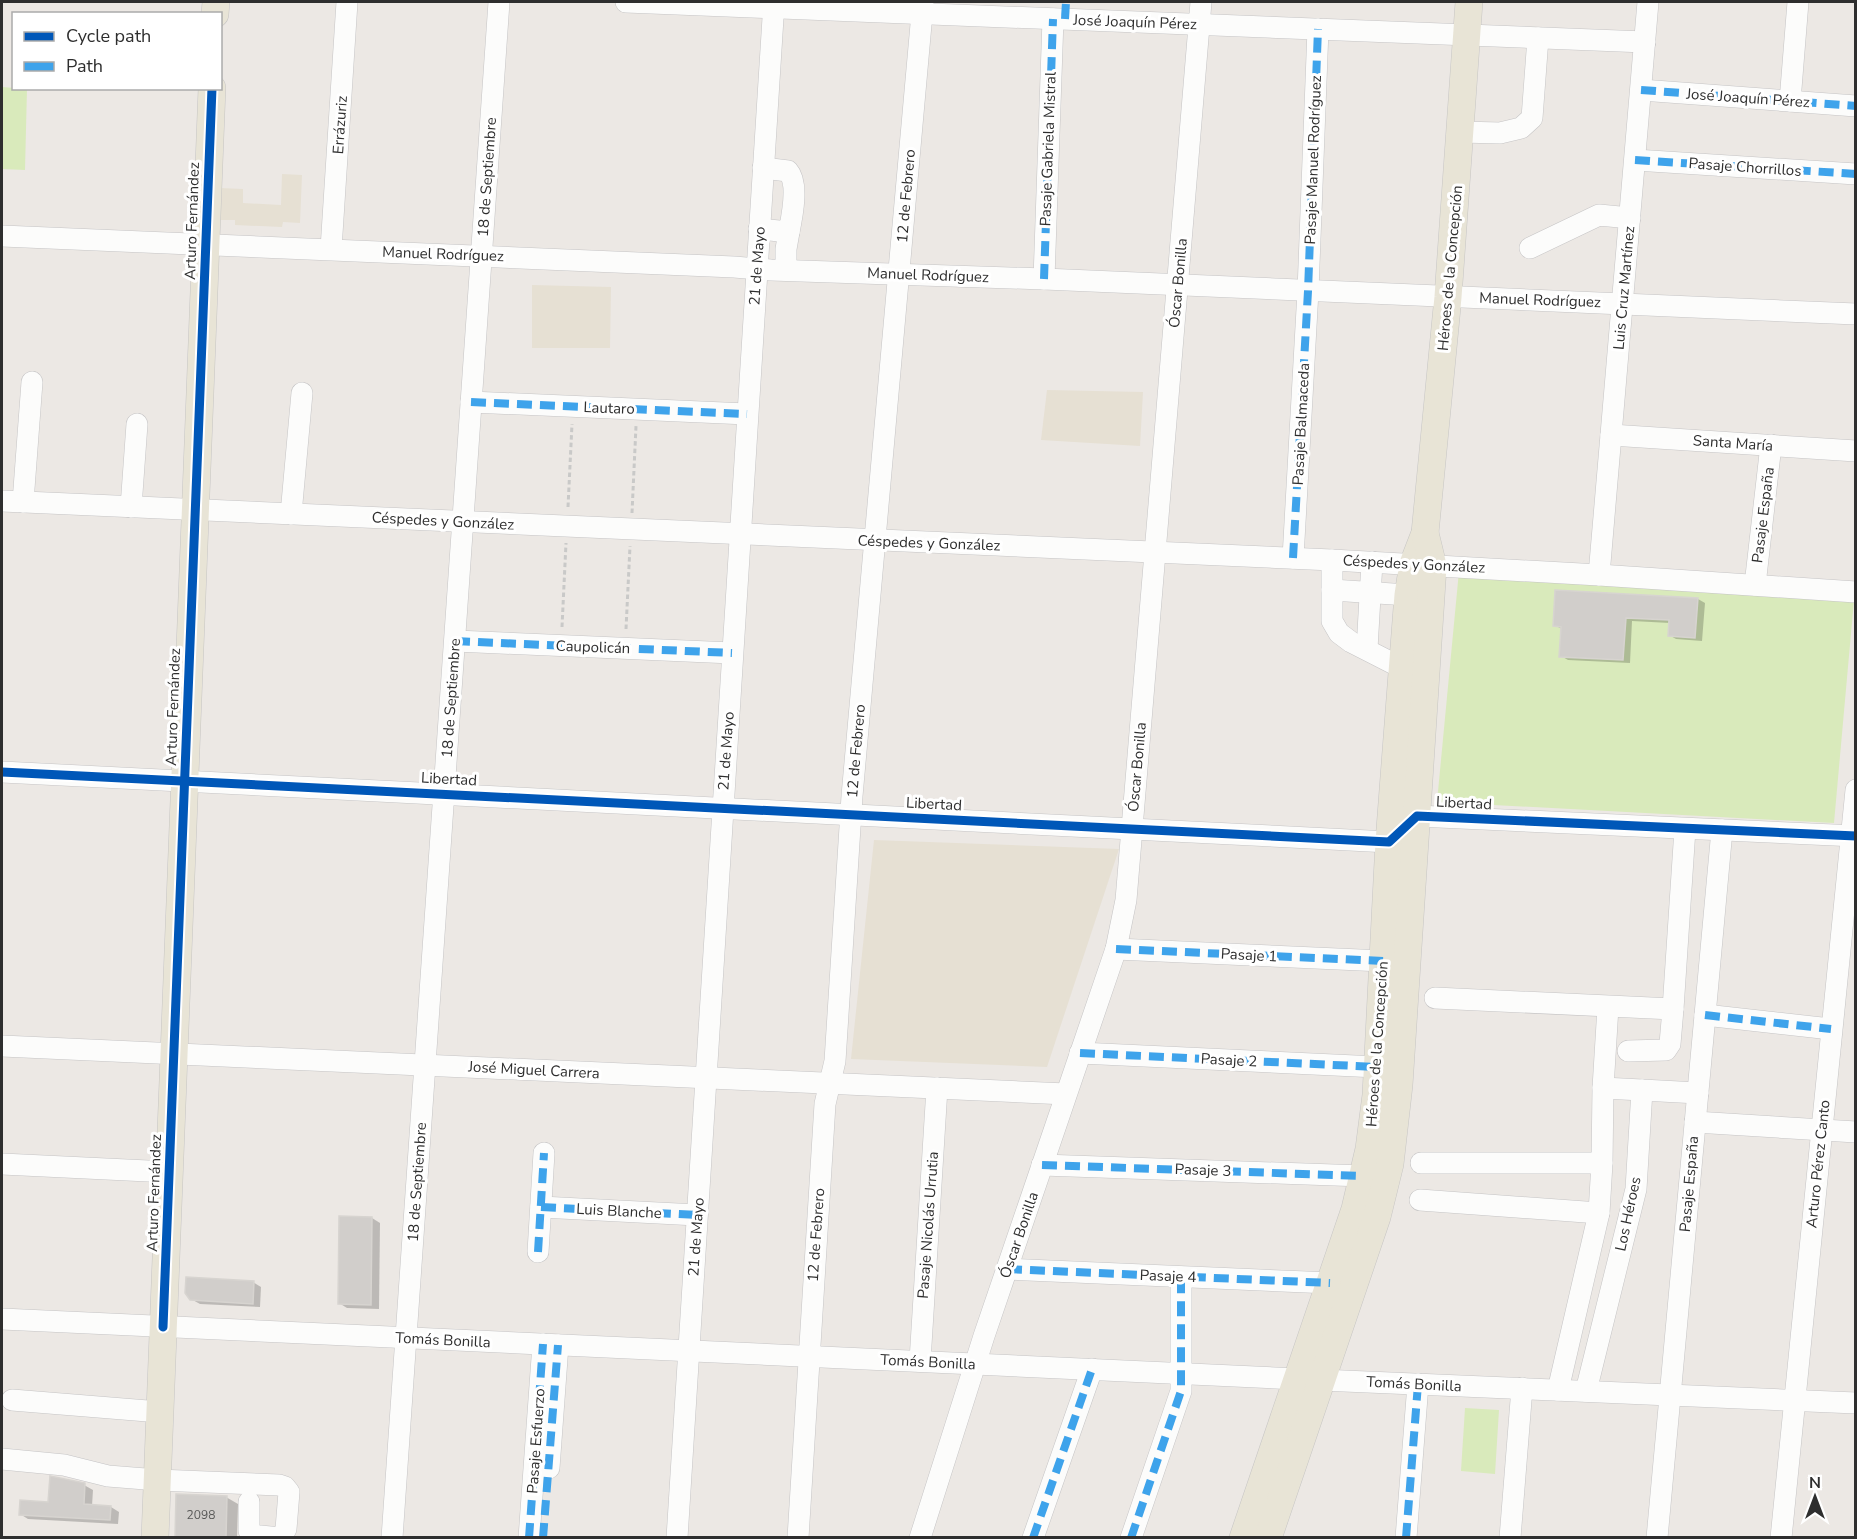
<svg xmlns="http://www.w3.org/2000/svg" width="1857" height="1539" font-family="'Nunito Sans',sans-serif">
  <rect width="100%" height="100%" fill="#ece8e4"/>
  <g fill="#e6e0d3">
    <path d="M282,174l20,1 -2,48 -17,-1 -1,5 -47,-2v-5h-16l1,-32 23,1v14l38,2z"/>
    <path d="M532,285l79,2 -1,61h-78z"/>
    <path d="M1047,390l96,2 -3,54 -99,-6z"/>
    <path d="M874,840l245,9 -72,218 -196,-8z"/>
  </g>
  <g fill="#d9eabb">
    <path d="M2,87l25,2 -2,81 -23,-1z"/>
    <path d="M1459,571l395,29 -20,223 -397,-21z"/>
    <path d="M1465,1408l34,2 -4,64 -34,-3z"/>
  </g>
  <g fill="#0003">
    <path d="M1698,599l7,4 -3,38 -26,-2 -7,-4 1,-12 -38,-2 -2,42 -62,-3 -7,-4 1,-27 -8,-4z"/>
    <path d="M372,1218l8,5 -1,86 -32,-1 -8,-5z"/>
    <path d="M253,1282l8,5 -1,20 -60,-3 -9,-5z"/>
    <path d="M84,1485l9,5 -1,16 19,1 8,5 -1,12 -90,-5 -8,-5 30,-11z"/>
    <path d="M226,1497l12,7 -1,34h-60z"/>
  </g>
  <g fill="#d1cecb" stroke="#d7d4d0" stroke-width="1.5">
    <path d="M1555,590l143,8 -3,40 -27,-2 1,-16 -43,-2 -3,42 -64,-3 2,-30 -8,-1z"/>
    <path d="M339,1216l33,1 -1,88 -33,-1z"/>
    <path d="M186,1277l68,4 -1,23 -63,-4 -5,-7z"/>
    <path d="M50,1476l35,7 -1,21 27,2 -1,14 -91,-5 1,-15 28,2z"/>
    <path d="M176,1494l51,2 -1,42h-51z"/>
  </g>
  <g fill="none" stroke-linecap="round" stroke-linejoin="round">
    <g stroke="#c5c4c5" stroke-width="22">
      <g id="minor">
        <path d="M626,2l1019,40"/>
        <path d="M1641,90l215,16"/>
        <path d="M1790,101l8,-99"/>
        <path d="M1460,132l40,1 21,-5 11,-10 6,-80"/>
        <path d="M1635,160l221,14"/>
        <path d="M759,229l30,3c3,-15 10,-49 -1,-61l-25,-3"/>
        <path d="M2,236l732,31 37,3 273,9 812,35"/>
        <path d="M1530,248l69,-33 31,3"/>
        <path d="M331,249l16,-247"/>
        <path d="M786,270v-21l3,-17"/>
        <path d="M1044,279l9,-260"/>
        <path d="M471,402l276,12"/>
        <path d="M1611,435l245,16"/>
        <path d="M2,501l1330,59 267,15 257,17"/>
        <path d="M23,502l9,-120"/>
        <path d="M131,507l6,-83"/>
        <path d="M291,514l11,-121"/>
        <path d="M1293,558l15,-267 10,-262"/>
        <path d="M1332,560v61l7,12 12,9 51,26 13,4"/>
        <path d="M1599,575l49,-573"/>
        <path d="M1755,585l16,-140"/>
        <path d="M1332,590l76,5"/>
        <path d="M455,641l277,12"/>
        <path d="M1367,649l5,-87"/>
        <path d="M2,772l1387,70 28,-26 439,20"/>
        <path d="M1116,949l267,12"/>
        <path d="M1435,998l238,11 12,-180"/>
        <path d="M1705,1015l126,14"/>
        <path d="M2,1046l1064,48"/>
        <path d="M1628,1051l38,-1 4,-6 3,-35"/>
        <path d="M1080,1053l297,14"/>
        <path d="M1603,1088l39,2"/>
        <path d="M1695,1122l161,10"/>
        <path d="M1421,1163h181"/>
        <path d="M2,1164l167,8"/>
        <path d="M1042,1165l321,11"/>
        <path d="M1420,1200l179,13"/>
        <path d="M541,1207l156,8"/>
        <path d="M538,1252l6,-99"/>
        <path d="M1007,1269l323,14"/>
        <path d="M2,1319l1295,60 559,24"/>
        <path d="M920,1361l17,-273"/>
        <path d="M1558,1390l41,-177 3,-50 1,-75 5,-81"/>
        <path d="M1586,1391l50,-202 6,-99 56,3"/>
        <path d="M12,1400l148,12"/>
        <path d="M2,1459l62,6 44,11 50,4 121,5 6,2 4,5 -3,37 -5,9"/>
        <path d="M549,1468l9,-123"/>
        <path d="M249,1502v29l3,4 28,3"/>
        <path d="M392,1538l107,-1536"/>
        <path d="M529,1538l14,-194"/>
        <path d="M677,1538l97,-1536"/>
        <path d="M798,1538l27,-434 10,-43 17,-265 71,-794"/>
        <path d="M920,1538l64,-202 132,-387 10,-49 75,-898"/>
        <path d="M1033,1538l59,-169"/>
        <path d="M1131,1538l50,-147v-114"/>
        <path d="M1406,1538l12,-154"/>
        <path d="M1510,1538l12,-150"/>
        <path d="M1657,1538l65,-708"/>
        <path d="M1781,1538l75,-748"/>
      </g>
    </g>
    <g stroke="#c6c5c4" stroke-width="28">
      <g id="major">
        <path d="M215,14l1,-12"/>
        <path d="M155,1538l57,-1450"/>
        <path d="M1243,1538l112,-329 14,-60 7,-54 13,-253 19,-247 5,-31 12,-31 23,-236 21,-295"/>
        <path d="M1268,1538l109,-321 13,-53 9,-79 34,-519 -8,-33"/>
      </g>
    </g>
    <g stroke="#c9c9c8" stroke-width="3" stroke-dasharray="4.5 3" stroke-linecap="butt">
      <path d="M568,507l4,-83"/>
      <path d="M632,513l4,-87"/>
      <path d="M562,627l4,-84"/>
      <path d="M626,629l4,-83"/>
    </g>
    <use href="#minor" stroke="#fcfcfb" stroke-width="21"/>
    <use href="#major" stroke="#e8e4d6" stroke-width="27"/>
    <g stroke="#3ea3eb" stroke-width="8" stroke-dasharray="15 8" stroke-linecap="butt">
      <path d="M1065,19l1,-17"/>
      <path d="M1641,90l215,16"/>
      <path d="M1635,160l221,14"/>
      <path d="M1044,279l9,-260"/>
      <path d="M471,402l276,12"/>
      <path d="M1293,558l15,-267 10,-262"/>
      <path d="M455,641l277,12"/>
      <path d="M1116,949l267,12"/>
      <path d="M1705,1015l126,14"/>
      <path d="M1080,1053l297,14"/>
      <path d="M1042,1165l321,11"/>
      <path d="M541,1207l156,8"/>
      <path d="M538,1252l6,-99"/>
      <path d="M1007,1269l323,14"/>
      <path d="M529,1538l14,-194"/>
      <path d="M543,1538l15,-193"/>
      <path d="M1033,1538l59,-169"/>
      <path d="M1131,1538l50,-147v-114"/>
      <path d="M1406,1538l12,-154"/>
    </g>
    <g stroke="#fff" stroke-width="13">
      <g id="cycleway">
        <path d="M2,772l1387,70 28,-26 439,20"/>
        <path d="M163,1327l49,-1239"/>
      </g>
    </g>
    <use href="#cycleway" stroke="#0057b8" stroke-width="9"/>
  </g>
  <g text-anchor="middle" dominant-baseline="central" stroke-width="6" stroke-linejoin="round" paint-order="stroke">
    <g font-size="12" fill="#585857">
      <text x="201" y="1515">2098</text>
    </g>
    <g font-size="15" fill="#2e2e2e" stroke="#fff">
      <text transform="translate(1135 22) rotate(2)">José Joaquín Pérez</text>
      <text transform="translate(1748 98) rotate(4)">José Joaquín Pérez</text>
      <text transform="translate(340 125) rotate(-86)">Errázuriz</text>
      <text transform="translate(1048 149) rotate(-88)">Pasaje Gabriela Mistral</text>
      <text transform="translate(1313 160) rotate(-88)">Pasaje Manuel Rodríguez</text>
      <text transform="translate(1745 167) rotate(4)">Pasaje Chorrillos</text>
      <text transform="translate(487 177) rotate(-86)">18 de Septiembre</text>
      <text transform="translate(906 196) rotate(-85)">12 de Febrero</text>
      <text transform="translate(192 221) rotate(-88)">Arturo Fernández</text>
      <text transform="translate(443 254) rotate(2)">Manuel Rodríguez</text>
      <text transform="translate(757 266) rotate(-86)">21 de Mayo</text>
      <text transform="translate(1450 268) rotate(-85)">Héroes de la Concepción</text>
      <text transform="translate(928 275) rotate(2)">Manuel Rodríguez</text>
      <text transform="translate(1178 283) rotate(-85)">Óscar Bonilla</text>
      <text transform="translate(1624 288) rotate(-85)">Luis Cruz Martínez</text>
      <text transform="translate(1540 300) rotate(2)">Manuel Rodríguez</text>
      <text transform="translate(609 408) rotate(2)">Lautaro</text>
      <text transform="translate(1301 424) rotate(-87)">Pasaje Balmaceda</text>
      <text transform="translate(1733 443) rotate(4)">Santa María</text>
      <text transform="translate(1763 515) rotate(-83)">Pasaje España</text>
      <text transform="translate(443 521) rotate(3)">Céspedes y González</text>
      <text transform="translate(929 543) rotate(2)">Céspedes y González</text>
      <text transform="translate(1414 564) rotate(3)">Céspedes y González</text>
      <text transform="translate(593 647) rotate(2)">Caupolicán</text>
      <text transform="translate(451 698) rotate(-86)">18 de Septiembre</text>
      <text transform="translate(173 707) rotate(-88)">Arturo Fernández</text>
      <text transform="translate(726 751) rotate(-86)">21 de Mayo</text>
      <text transform="translate(856 751) rotate(-85)">12 de Febrero</text>
      <text transform="translate(1137 767) rotate(-85)">Óscar Bonilla</text>
      <text transform="translate(449 779) rotate(3)">Libertad</text>
      <text transform="translate(1464 803) rotate(3)">Libertad</text>
      <text transform="translate(934 804) rotate(3)">Libertad</text>
      <text transform="translate(1249 955) rotate(3)">Pasaje 1</text>
      <text transform="translate(1377 1044) rotate(-86)">Héroes de la Concepción</text>
      <text transform="translate(1229 1060) rotate(3)">Pasaje 2</text>
      <text transform="translate(534 1070) rotate(3)">José Miguel Carrera</text>
      <text transform="translate(1818 1164) rotate(-84)">Arturo Pérez Canto</text>
      <text transform="translate(1203 1170) rotate(2)">Pasaje 3</text>
      <text transform="translate(417 1182) rotate(-86)">18 de Septiembre</text>
      <text transform="translate(1689 1184) rotate(-85)">Pasaje España</text>
      <text transform="translate(154 1193) rotate(-88)">Arturo Fernández</text>
      <text transform="translate(619 1211) rotate(3)">Luis Blanche</text>
      <text transform="translate(1628 1214) rotate(-78)">Los Héroes</text>
      <text transform="translate(928 1225) rotate(-86)">Pasaje Nicolás Urrutia</text>
      <text transform="translate(816 1235) rotate(-86)">12 de Febrero</text>
      <text transform="translate(1019 1235) rotate(-71)">Óscar Bonilla</text>
      <text transform="translate(696 1237) rotate(-86)">21 de Mayo</text>
      <text transform="translate(1168 1276) rotate(2)">Pasaje 4</text>
      <text transform="translate(443 1340) rotate(3)">Tomás Bonilla</text>
      <text transform="translate(928 1362) rotate(3)">Tomás Bonilla</text>
      <text transform="translate(1414 1384) rotate(3)">Tomás Bonilla</text>
      <text transform="translate(536 1441) rotate(-86)">Pasaje Esfuerzo</text>
    </g>
  </g>
  <rect width="1857" height="1539" fill="none" stroke="#2e2e2e" stroke-width="6"/>
  <rect x="12" y="12" width="210" height="78" fill="#ffffff" stroke="#ababab" stroke-width="1.5"/>
  <rect x="24" y="32" width="30" height="9" fill="#0057b8" stroke="#ababab" stroke-width="1.5"/>
  <text x="66" y="42" font-size="18" fill="#2e2e2e">Cycle path</text>
  <rect x="24" y="62" width="30" height="9" fill="#3ea3eb" stroke="#ababab" stroke-width="1.5"/>
  <text x="66" y="72" font-size="18" fill="#2e2e2e">Path</text>
  <g transform="translate(1815 1497)" stroke="#ffffff" stroke-width="4.5" paint-order="stroke">
  <path d="M0-4.5L10 22L0 15L-10 22Z" fill="#2e2e2e"/>
  <text y="-9" font-size="16" font-weight="bold" text-anchor="middle" fill="#2e2e2e">N</text>
  </g>
</svg>
